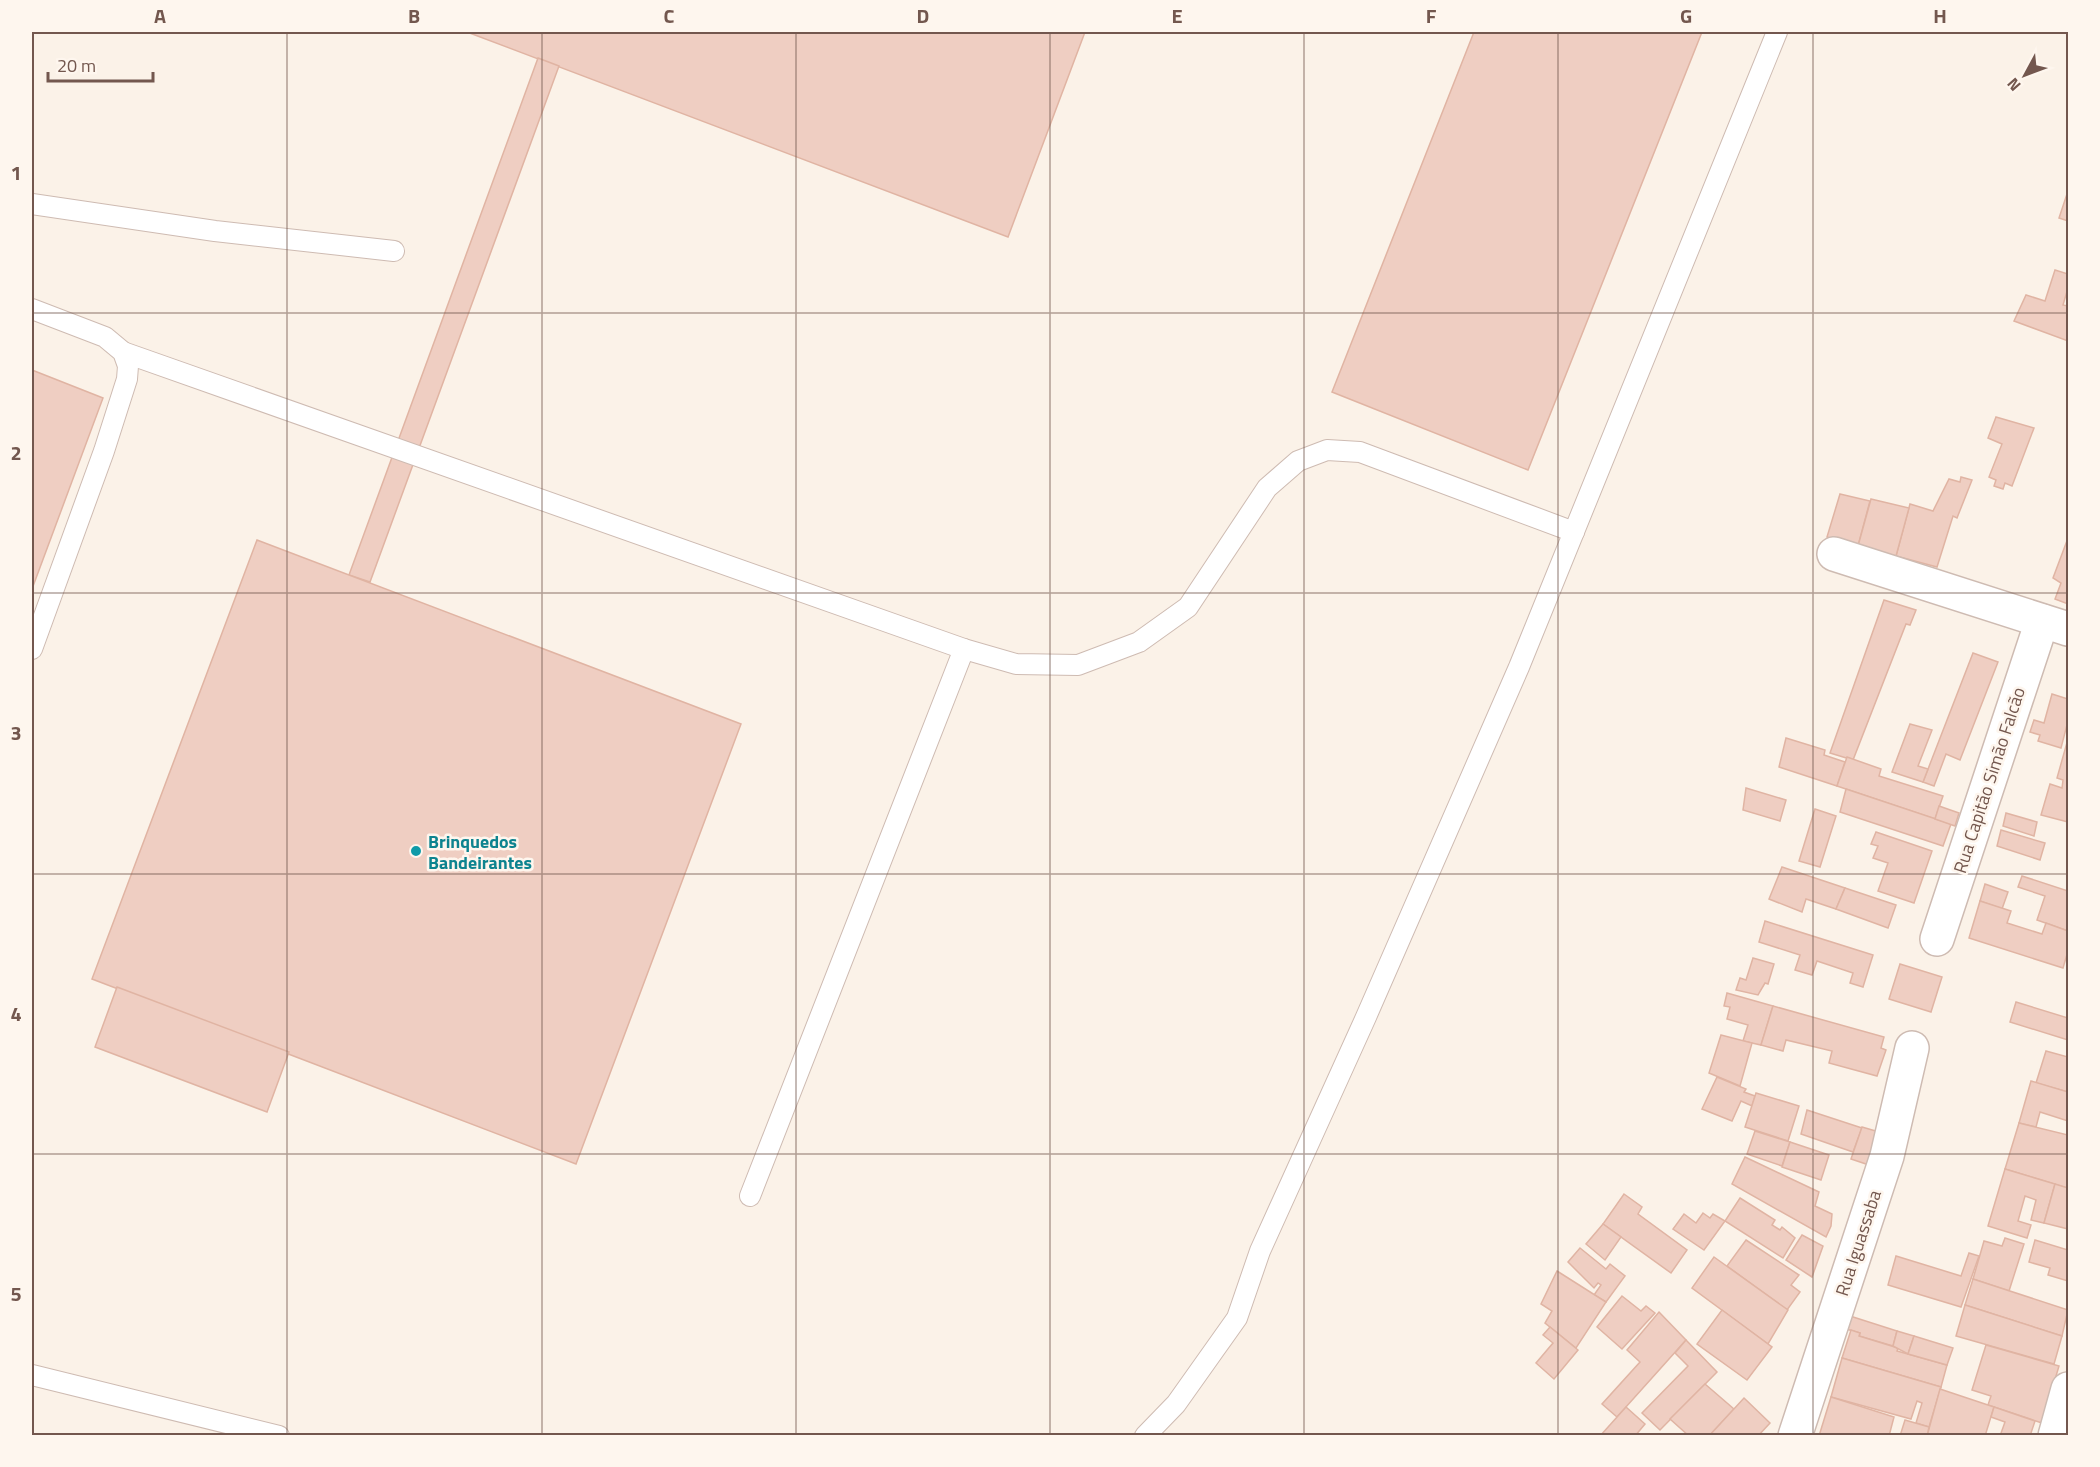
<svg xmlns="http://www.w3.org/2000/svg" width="2100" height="1467" font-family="'Titillium Web',sans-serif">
  <rect width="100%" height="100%" fill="#fbf2e8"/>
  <g fill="#efcec2" stroke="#e0b4a3" stroke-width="1.5">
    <path d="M467,32h618l-77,205z"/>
    <path d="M1474,32h228l-174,438 -196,-78z"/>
    <path d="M538,58l21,8 -189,516 -21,-7z"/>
    <path d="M2068,191v30l-9,-3z"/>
    <path d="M2055,270l13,4v14l-5,17 5,1v35l-54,-20 12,-26 19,6z"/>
    <path d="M32,370l71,28 -71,191z"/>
    <path d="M1996,417l38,11 -22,58 -7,-3 -2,6 -9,-3 2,-6 -7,-3 13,-33 -14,-6z"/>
    <path d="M1961,477l11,3 -15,38 -4,-2 -16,51 -41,-11 14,-52 23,7 16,-32 11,3z"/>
    <path d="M1840,494l30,7 -12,45 -31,-9z"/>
    <path d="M1871,499l38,9 -13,48 -38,-10z"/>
    <path d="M2068,538v66l-13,-5 6,-16 -8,-5z"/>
    <path d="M257,540l484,184 -165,440 -484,-185z"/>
    <path d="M1884,600l32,10 -6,15 -4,-1 -53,136 -23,-7z"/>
    <path d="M1973,653l25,9 -38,98 -14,-6 -12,32 -11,-4z"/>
    <path d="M2052,694l16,5v22l-7,27 -23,-7 2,-6 -10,-3 4,-12 10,3z"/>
    <path d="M1910,724l22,6 -14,36 10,3 -5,13 -31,-10z"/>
    <path d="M1786,738l39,12 -1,5 21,7 -8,24 -58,-19z"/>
    <path d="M2068,739v83l-27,-7 9,-31 12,4 1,-8 -6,-2z"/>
    <path d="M1847,757l34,12 -2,7 64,20 -8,23 -98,-33z"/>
    <path d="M1746,788l40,12 -6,21 -37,-11z"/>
    <path d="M1846,789l105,35 -8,22 -103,-34z"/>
    <path d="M1939,806l20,7 -4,13 -20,-7z"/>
    <path d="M1815,809l21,7 -16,51 -21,-6z"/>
    <path d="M2006,813l31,9 -3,14 -31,-10z"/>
    <path d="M2001,830l44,13 -5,17 -43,-14z"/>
    <path d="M1876,832l56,19 -18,52 -36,-12 10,-28 -15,-5 5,-12 -7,-2z"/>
    <path d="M1782,867l63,21 -9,21 -30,-10 -4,13 -33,-13z"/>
    <path d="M2022,876l46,15v40l-31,-11 8,-24 -27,-9z"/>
    <path d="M1985,884l23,8 -6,17 -22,-8z"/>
    <path d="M1845,888l51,17 -8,23 -52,-19z"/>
    <path d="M1980,901l31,10 -4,12 35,11 4,-11 22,8v20l-5,17 -94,-30z"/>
    <path d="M1765,921l108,34 -10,32 -13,-4 3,-10 -36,-12 -5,14 -17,-5 5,-15 -41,-13z"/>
    <path d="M1753,958l21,6 -6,20 -3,-1 -7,12 -22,-5 4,-12 6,2z"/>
    <path d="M1900,964l42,13 -11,35 -42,-13z"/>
    <path d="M117,987l172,65 -22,60 -172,-65z"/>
    <path d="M1727,993l46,13 -12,39 -18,-4 5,-16 -21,-6 3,-12 -6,-1z"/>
    <path d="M2016,1002l52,16v22l-58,-18z"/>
    <path d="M1773,1006l111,31 -3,11 5,2 -9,26 -48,-13 3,-12 -46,-11 -3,11 -22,-6z"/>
    <path d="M1721,1035l31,8 -12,43 -31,-13z"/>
    <path d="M2046,1051l22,6v35l-32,-9z"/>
    <path d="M1717,1077l29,12 -2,3 11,4 -3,10 -11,-5 -9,20 -30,-12z"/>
    <path d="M2031,1081l37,11v29l-28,-9 -4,15 -17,-4z"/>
    <path d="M1756,1093l43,13 -11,35 -43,-14z"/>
    <path d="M1807,1110l55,18 -9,24 -52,-18z"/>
    <path d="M2019,1123l49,12 -1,53 -62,-19z"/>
    <path d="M1862,1127l24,7 -11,33 -24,-8z"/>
    <path d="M1755,1131l35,11 -8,24 -35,-12z"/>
    <path d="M1790,1142l39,13 -8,25 -39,-13z"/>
    <path d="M1745,1157l74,35 -4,14 17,8 -1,12 -5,11 -94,-53z"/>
    <path d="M2005,1169l50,15 -11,39 -13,-3 5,-20 -11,-4 -7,25 13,4 -4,13 -39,-12z"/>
    <path d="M2055,1184l13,4v41l-24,-6z"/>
    <path d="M1624,1194l18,13 -4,7 49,36 -16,23 -68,-49z"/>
    <path d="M1740,1198l35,22 -3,5 8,5 2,-3 13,11 -12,20 -58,-37z"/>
    <path d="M1703,1213l7,5 3,-4 12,7 -21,29 -31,-21 11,-15 12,9z"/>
    <path d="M1603,1224l18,13 -16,23 -19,-16z"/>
    <path d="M1802,1235l21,11 -11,31 -26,-17z"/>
    <path d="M2005,1238l19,6 -15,47 -36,-12 11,-38 18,5z"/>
    <path d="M1746,1240l53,35 -8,10 9,7 -13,18 -60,-44z"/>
    <path d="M2035,1240l33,10v31l-20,-6 2,-7 -21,-6z"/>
    <path d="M1580,1248l26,21 4,-5 15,12 -19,26 -12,-7 7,-10 -3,-2 -4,5 -26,-26z"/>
    <path d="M1969,1253l10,3 -18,51 -73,-22 8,-29 65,20z"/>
    <path d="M1714,1257l74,53 -20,34 -76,-56z"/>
    <path d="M1557,1271l49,31 -30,46 -31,-25 7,-12 -11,-7z"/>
    <path d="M1973,1279l95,31 -6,26 -97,-31z"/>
    <path d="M1622,1296l19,15 5,-5 9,7 -33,36 -25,-22z"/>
    <path d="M1965,1305l97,31 -8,28 -98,-28z"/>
    <path d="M1722,1310l50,37 -25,33 -50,-36z"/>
    <path d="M1659,1312l27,28 -69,77 -15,-13 38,-42 -13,-12z"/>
    <path d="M1850,1316l47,15 -4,15 -34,-10 1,-3 -14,-4z"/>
    <path d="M1550,1327l28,23 -24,29 -18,-16 17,-20 -10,-8z"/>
    <path d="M1851,1330l9,3 -1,3 39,12 -1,3 50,14 -6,22 -99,-29z"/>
    <path d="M1897,1331l17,5 -6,18 -15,-8z"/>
    <path d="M1914,1336l39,12 -6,17 -39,-11z"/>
    <path d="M1686,1340l31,32 -57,58 -18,-17 46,-47 -13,-13z"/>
    <path d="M1986,1345l73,21 -17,57 -54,-18 3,-9 -19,-6z"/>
    <path d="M1842,1358l99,29 -12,40 -13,-4 6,-20 -5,-2 -6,18 -80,-22z"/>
    <path d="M1705,1384l29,25 -25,27h-20l-19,-17z"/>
    <path d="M1940,1389l54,18 -9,29h-58z"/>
    <path d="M1831,1397l63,20 -5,19h-70z"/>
    <path d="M1744,1398l26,25 -12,13h-49z"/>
    <path d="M1626,1407l19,17 -10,12h-35z"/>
    <path d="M1994,1407l41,14 -5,15h-30l5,-14 -14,-5z"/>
    <path d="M1905,1420l24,7 -2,9h-27z"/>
  </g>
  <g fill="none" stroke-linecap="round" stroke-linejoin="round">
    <g stroke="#cebbb2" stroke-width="22">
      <g id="lane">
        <path d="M32,204l183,27 179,20"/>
        <path d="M32,309l73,28 18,15 5,14 -1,13 -23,72 -72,198"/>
        <path d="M123,352l841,297 52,15 62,1 61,-23 49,-35 79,-119 31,-27 29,-11 33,2 214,80"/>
        <path d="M750,1196l214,-547"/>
        <path d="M32,1375l247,61"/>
        <path d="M1145,1436l31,-32 61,-86 23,-67 106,-234 153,-350 258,-635"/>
      </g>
    </g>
    <g stroke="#cebbb2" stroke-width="36">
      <g id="street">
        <path d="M1834,554l234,75"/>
        <path d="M1937,939l105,-318"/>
        <path d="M1795,1436l92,-280 25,-108"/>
        <path d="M2055,1436l13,-47"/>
      </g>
    </g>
    <use href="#lane" stroke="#fff" stroke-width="20"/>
    <use href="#street" stroke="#fff" stroke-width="33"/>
  </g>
  <path fill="none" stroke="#73574e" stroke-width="1.5" stroke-opacity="0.55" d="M287,32v1404M542,32v1404M796,32v1404M1050,32v1404M1304,32v1404M1558,32v1404M1813,32v1404M32,313h2036M32,593h2036M32,874h2036M32,1154h2036"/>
  <circle fill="#0f9aa8" stroke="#fef6ee" stroke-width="2" cx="416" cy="851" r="6"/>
  <g text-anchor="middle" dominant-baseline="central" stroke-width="5" stroke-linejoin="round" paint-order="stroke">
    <g font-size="18" fill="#73574e" stroke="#fef6ee">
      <text transform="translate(1989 780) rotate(-72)">Rua Capitão Simão Falcão</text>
      <text transform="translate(1858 1243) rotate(-72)">Rua Iguassaba</text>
    </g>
    <g font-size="18" font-weight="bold" fill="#0d838f" stroke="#fef6ee" text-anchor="start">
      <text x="428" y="841">Brinquedos<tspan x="428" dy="21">Bandeirantes</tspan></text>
    </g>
  </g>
  <rect width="2100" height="1467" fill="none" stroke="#fef6ee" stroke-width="66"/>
  <g transform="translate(2025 75) rotate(229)" stroke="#fef6ee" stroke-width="4.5" paint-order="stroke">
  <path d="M0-4.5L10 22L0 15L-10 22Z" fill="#73574e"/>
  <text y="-9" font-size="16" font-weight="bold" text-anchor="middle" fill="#73574e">N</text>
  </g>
  <path d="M48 72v9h105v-9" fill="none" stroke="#73574e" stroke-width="3"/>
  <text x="57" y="72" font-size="18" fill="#73574e" stroke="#fef6ee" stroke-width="4.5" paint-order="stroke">20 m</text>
  <rect x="33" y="33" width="2034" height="1401" fill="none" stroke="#73574e" stroke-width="2"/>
  <g font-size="20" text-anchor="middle" font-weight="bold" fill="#73574e">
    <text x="160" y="23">A</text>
    <text x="414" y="23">B</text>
    <text x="669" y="23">C</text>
    <text x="923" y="23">D</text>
    <text x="1177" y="23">E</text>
    <text x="1431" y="23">F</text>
    <text x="1686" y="23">G</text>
    <text x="1940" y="23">H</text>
    <text x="16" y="180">1</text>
    <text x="16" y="460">2</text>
    <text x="16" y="740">3</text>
    <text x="16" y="1021">4</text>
    <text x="16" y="1301">5</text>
  </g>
</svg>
